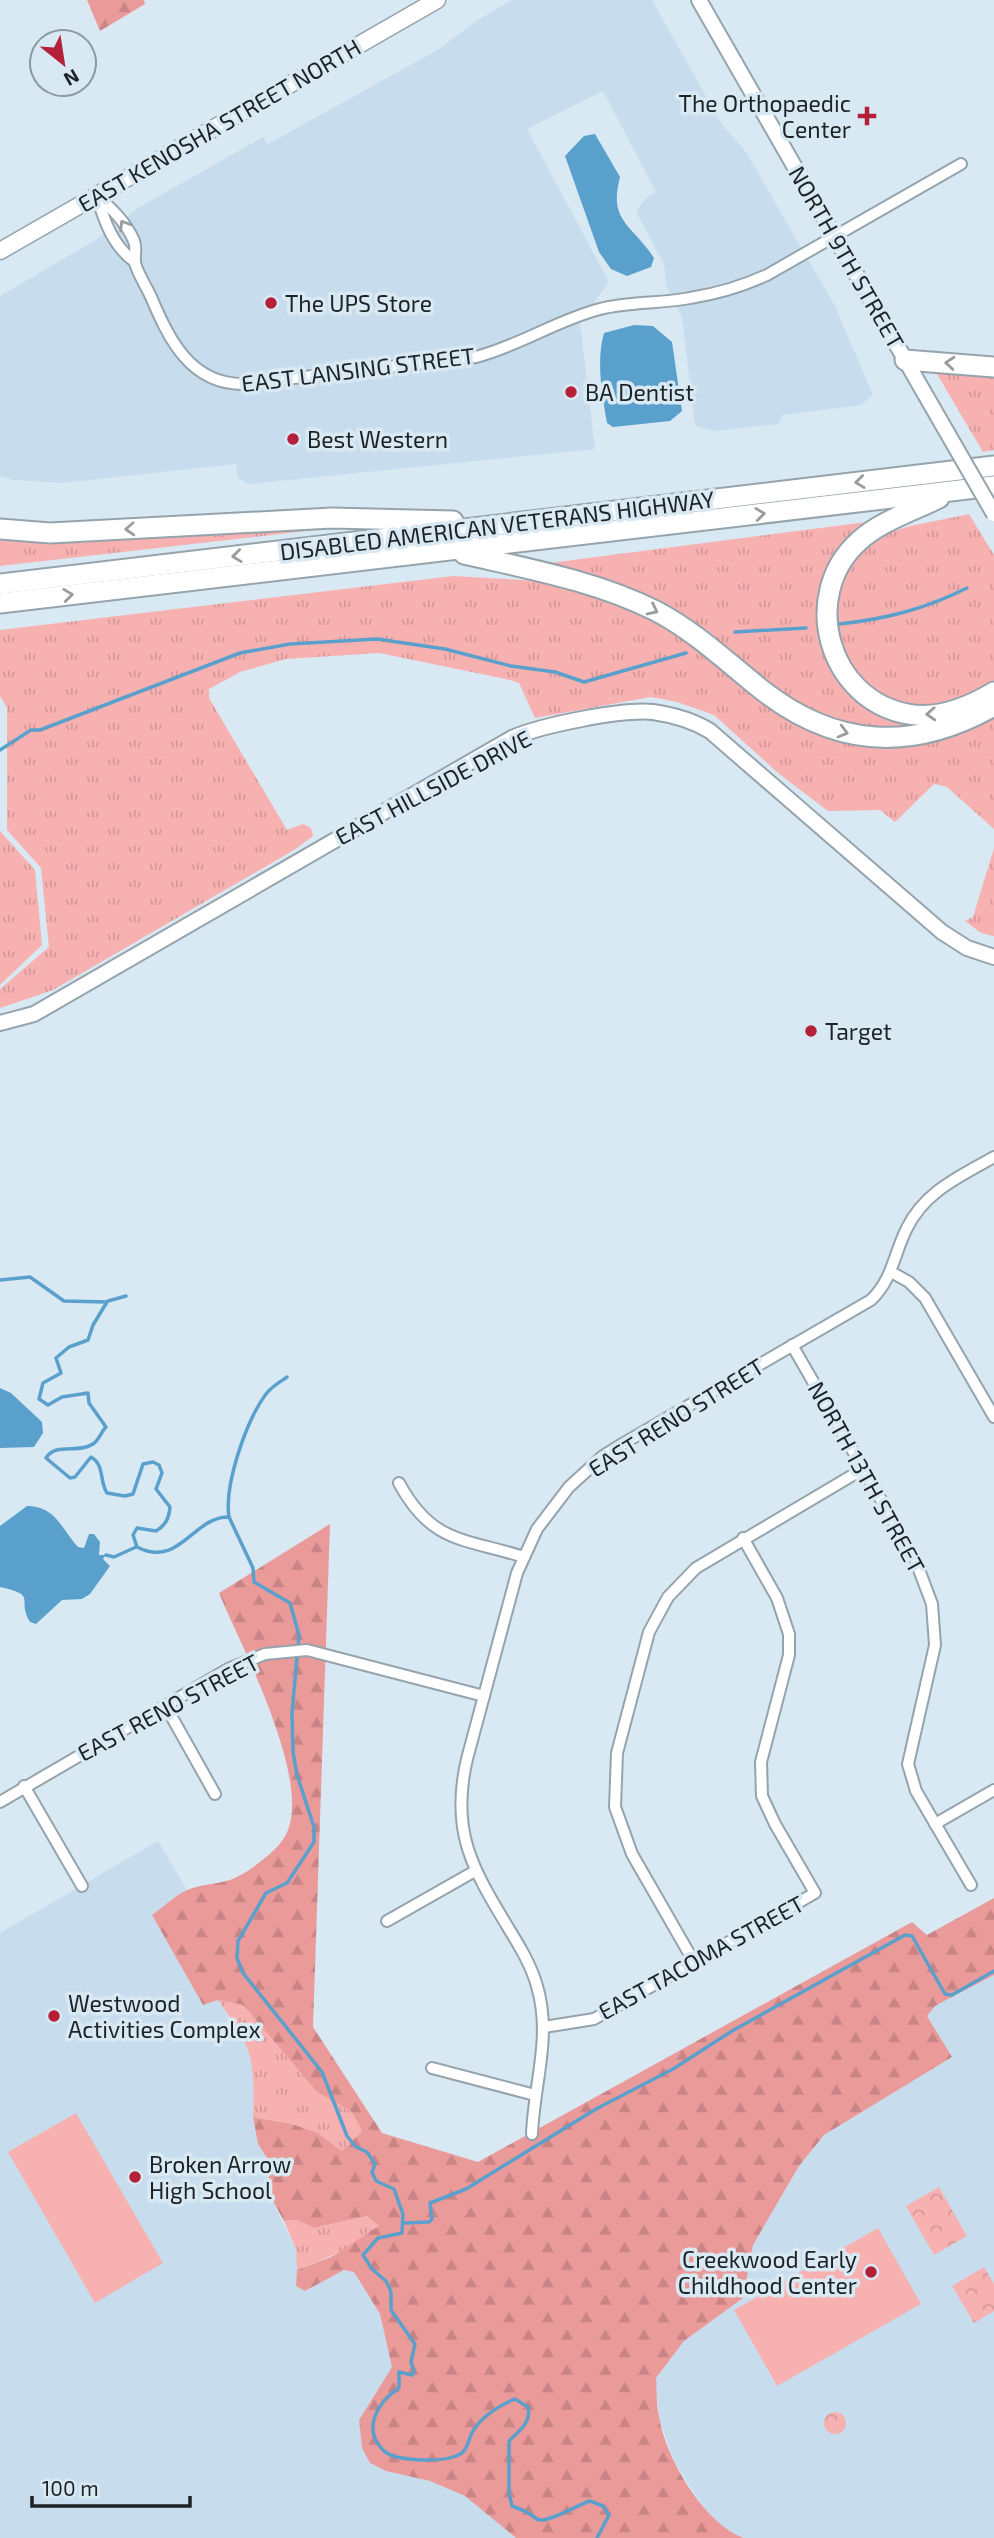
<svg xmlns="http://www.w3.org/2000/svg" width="994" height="2538" font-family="'Exo 2',sans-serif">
  <defs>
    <pattern id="grass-tufts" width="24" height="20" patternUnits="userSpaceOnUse" patternTransform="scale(1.75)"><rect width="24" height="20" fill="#f8b1b1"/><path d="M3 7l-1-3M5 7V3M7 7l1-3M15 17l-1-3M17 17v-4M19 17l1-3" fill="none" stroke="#d49898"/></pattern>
    <pattern id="forest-firs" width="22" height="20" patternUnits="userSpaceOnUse" patternTransform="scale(1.75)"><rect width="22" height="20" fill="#eb9a9a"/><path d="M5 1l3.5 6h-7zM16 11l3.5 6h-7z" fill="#c98485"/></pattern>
    <pattern id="park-crowns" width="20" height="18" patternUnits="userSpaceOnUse" patternTransform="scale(1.75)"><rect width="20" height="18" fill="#f8b1b1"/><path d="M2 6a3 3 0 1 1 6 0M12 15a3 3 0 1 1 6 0" fill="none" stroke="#d49898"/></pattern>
  </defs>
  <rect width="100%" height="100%" fill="#d9e9f3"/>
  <g fill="#c7dded">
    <path d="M512,0h140l69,123 25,29 89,154 38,89 -12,10 -78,10 -5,9 -64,7 -19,-5 -13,-109 -16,-32 -2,-21 -28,-52 10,-14 10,-6 -53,-101 -76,38 82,153 -29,40 15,127 -347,35 -10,-7 -2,-13 -174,19 -49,-3 -13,-4v-180l94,-55 46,-34 123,-70 5,7 171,-95 37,-28z"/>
    <path d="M158,1841l29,49 -34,25 50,90 15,-5 32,49 4,33 -1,35 5,27 11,17v33l27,55 9,42 39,-21 10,2 26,42 12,53 -33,53 3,28 8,15 16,8 44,10 35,15 51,42h-516v-605z"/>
    <path d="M994,1975v563h-250l-17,-6 -23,-24 -30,-47 -15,-43 -4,-40 29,-37 59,-43 10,-53 46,-79 25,-31 127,-78 -24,-41 8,-10z"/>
  </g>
  <g fill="url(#grass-tufts)">
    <path d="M949,372l45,3v75l-11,2 -46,-78z"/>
    <path d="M969,514l25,41v125c-133,93 -220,-101 -103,-148 24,-9 53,-12 78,-18z"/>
    <path d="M882,520l-58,67 30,106 78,27 -39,14 -81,-17 -91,-68 -179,-85z"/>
    <path d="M330,523l3,5 -333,38v-29l20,5 36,-1z"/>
    <path d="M453,576l85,5 96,28 212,133c53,8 101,3 148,-25v112l-47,-42 -13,-3 -39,38 -15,-12 -52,1 -50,-38 -64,-58 -37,-13 -26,-5 -116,21 -16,-35 -13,-4 -127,-26 -93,6 -46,13 -31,17v9l78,132 16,-6 8,4 2,8 -19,14 -241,140 -53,18v-19l49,-42 -8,-79 -34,-38v-122l-7,-12v-66z"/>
    <path d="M0,785v46l35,39 7,75 -42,40z"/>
    <path d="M994,848v88l-13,-3 -16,-12 8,-4z"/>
    <path d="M218,2000l25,5 74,87 35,20 10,19 -20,20 -24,-18 -26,-9 -39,-7c2,-61 0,-67 -35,-117z"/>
    <path d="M367,2216l13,10c-24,20 -54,33 -83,44l-1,-21 -12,-28 13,-1 17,8z"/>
  </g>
  <g fill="url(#forest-firs)">
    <path d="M87,0h57l1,4 -45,27z"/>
    <path d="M330,1524l-17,503 69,106 96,29 434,-240 15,13 67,-37v77l-59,31 -8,10 25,41 -128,78 -25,31 -46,79 -10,53 -59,43 -28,37c1,12 0,26 3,38 6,41 45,108 85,122h-228l-51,-42 -35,-15 -44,-10 -16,-8 -8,-15 -3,-28 33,-53 -12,-53 -26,-42 -10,-2 -39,21 -9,-5 1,-16 34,-13 48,-31 -12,-10 -53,12 -17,-8 -13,1 -15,-27v-33l-11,-17 -5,-27 39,7 26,9 24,18 20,-20 -10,-19 -35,-20 -74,-87 -25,-5 -15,5 -51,-90c11,-7 23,-20 35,-25 26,-10 37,-2 65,-22 13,-10 30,-22 36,-38 21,-56 -46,-182 -69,-237z"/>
  </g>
  <g fill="url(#park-crowns)">
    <path d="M939,2187l28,49 -33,19 -28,-49z"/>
    <path d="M984,2267l10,17v27l-20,12 -22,-37z"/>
    <circle cx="835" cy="2423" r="11"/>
  </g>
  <g fill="#f8b1b1">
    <path d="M76,2113l87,150 -68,40 -87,-151z"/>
    <path d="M878,2228l43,76 -144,82 -43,-76z"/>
  </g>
  <g fill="#5aa0cd">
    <path d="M595,134l25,43c-12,45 12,47 34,81l-3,9 -24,9 -16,-7 -12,-17 -34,-96 19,-20z"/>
    <path d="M634,325l19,1 19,16 10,69 -12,10 -57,6 -6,-4c-5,-28 -11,-62 -3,-90z"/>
    <path d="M0,1388l11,5 31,29 1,11 -9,14 -34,1z"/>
    <path d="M27,1506c29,0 35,24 51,41l6,1 5,-14h5l6,8 -1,13h7l-3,4 7,7 -20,28 -8,5 -20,1 -26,24 -6,-2c-14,-24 9,-26 -30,-35v-61z"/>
  </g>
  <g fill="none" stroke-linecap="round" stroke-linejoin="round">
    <g stroke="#5aa0cd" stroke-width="3.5">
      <path d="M839,624c47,-5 86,-15 128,-36"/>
      <path d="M735,632l71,-4"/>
      <path d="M0,750l31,-20h9l200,-77 50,-9 87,-5 68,10 66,17 44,6 29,10 102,-29"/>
      <path d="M0,1280l30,-3 34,24 43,1 -14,23 -5,15 -19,7 -13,11 5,15 -18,10 -4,16 9,6 14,-8 26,-4 1,10 17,24c-5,5 -7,13 -13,17 -15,10 -37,-2 -47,14l24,20 5,-1 16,-20c14,8 8,24 16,36l18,3 8,-2 10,-30 10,-2 6,3 3,8 -6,16 14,18c-1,11 -4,18 -14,24l-19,-3 -4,7 4,12c43,22 56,-31 92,-30l24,51 1,14 36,21 9,32 -7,78 1,39 4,23 17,52v15l-27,41 -21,10 -28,48 -1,17 6,15 79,99 25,64 9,11 11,5 8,12 -3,8 4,9 18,8 9,25 -1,19 -24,5 -15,17 9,14 14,12 5,11v18l24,34 -4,18 3,9 -2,4 -13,-3v16c-20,13 -38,40 -16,62 11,12 58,12 73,6 13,-4 11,-16 17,-25 9,-15 27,-26 42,-32l13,8c4,15 -9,24 -19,34v52l3,13c13,5 14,5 25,13 8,6 42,-15 53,-18l13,5 6,9 -12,23"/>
      <path d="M108,1301l18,-5"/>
      <path d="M229,1517c-5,-32 17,-96 37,-123 5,-7 14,-12 21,-17"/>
      <path d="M106,1555l8,2 22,-10"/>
      <path d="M405,2223l24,-1 3,-3 -2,-16 36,-14 130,-80 77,-40 59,-38 173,-96 7,1 33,58 7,1 42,-24"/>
    </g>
    <g stroke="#95a3ad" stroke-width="14">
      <g id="street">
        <path d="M96,195c16,14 30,27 38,46 3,7 0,15 1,22 3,11 11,23 16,34 18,42 39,87 92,87l233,-27c43,-11 81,-37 124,-48 30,-8 60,-5 90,-11 26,-4 53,-12 77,-23l194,-111"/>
        <path d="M97,197c8,26 16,49 38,65"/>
        <path d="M891,1272l18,10 16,16 69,119"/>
        <path d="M792,1345l123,214 17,45 3,41 -27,119 8,27 55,94"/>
        <path d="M399,1483c33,61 65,55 125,74"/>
        <path d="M165,1705l50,89"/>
        <path d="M24,1786l58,100"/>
        <path d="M0,1802l228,-133 37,-15 42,-4 177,46"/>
        <path d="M935,1824l59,-34"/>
        <path d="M387,1921l88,-50"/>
        <path d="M694,1962l-62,-108 -17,-47 2,-54 32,-121 19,-35 28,-29 167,-99"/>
        <path d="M544,2027l50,-8 221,-126 -40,-69 -13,-28 -1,-34 28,-107v-21l-12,-36 -34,-60"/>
        <path d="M432,2068l103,27"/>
        <path d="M532,2134c2,-51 20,-97 5,-148 -6,-21 -17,-39 -28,-57 -37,-61 -59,-98 -42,-170l50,-186 20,-44 32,-42 34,-31 21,-13 247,-143c22,-21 23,-47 36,-72 18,-37 54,-52 87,-71"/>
      </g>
    </g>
    <g stroke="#95a3ad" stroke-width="18">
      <g id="secondary">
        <path d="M699,0l223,389"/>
        <path d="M0,1023l34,-9 478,-276c30,-13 109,-29 141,-26 21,3 39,8 57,19l232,201 25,16 27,9"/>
      </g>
    </g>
    <g stroke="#95a3ad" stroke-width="19">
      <path id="primary" d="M0,251l437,-251"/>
    </g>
    <g stroke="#95a3ad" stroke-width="23">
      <g id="highway">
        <path d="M905,360l89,7"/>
        <path d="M939,498c-26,13 -58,23 -80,43 -60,54 -31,159 49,173 31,6 61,-7 86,-22"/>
        <path d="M0,529l50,4 282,-15 121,3"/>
        <path d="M464,554c65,15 132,27 192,57 40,21 72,52 106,79 74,58 151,62 232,16"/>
        <path d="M0,584l994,-118"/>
        <path d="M0,603l994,-117"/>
      </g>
    </g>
    <use href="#street" stroke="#fff" stroke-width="10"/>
    <use href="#secondary" stroke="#fff" stroke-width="14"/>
    <use href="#primary" stroke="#fff" stroke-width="16"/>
    <use href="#highway" stroke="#fff" stroke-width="19"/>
    <g stroke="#95a3ad" stroke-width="18" stroke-linecap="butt">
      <path id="secondary-bridge" d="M922,389l72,125"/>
    </g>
    <use href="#secondary-bridge" stroke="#fff" stroke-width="14"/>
  </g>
  <defs><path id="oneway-chevron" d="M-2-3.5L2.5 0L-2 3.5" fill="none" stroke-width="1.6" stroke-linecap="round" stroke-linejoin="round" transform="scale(1.75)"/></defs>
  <g stroke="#999c9d">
    <use href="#oneway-chevron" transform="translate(124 225) rotate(-122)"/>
    <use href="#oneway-chevron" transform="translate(950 363) rotate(-175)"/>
    <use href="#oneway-chevron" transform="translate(860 482) rotate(173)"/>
    <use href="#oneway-chevron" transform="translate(760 514) rotate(-7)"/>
    <use href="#oneway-chevron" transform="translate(130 529) rotate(177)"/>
    <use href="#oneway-chevron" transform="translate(237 556) rotate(173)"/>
    <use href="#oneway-chevron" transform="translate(68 595) rotate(-7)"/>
    <use href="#oneway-chevron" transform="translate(653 610) rotate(26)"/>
    <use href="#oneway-chevron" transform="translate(931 714) rotate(177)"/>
    <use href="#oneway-chevron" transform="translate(843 732) rotate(15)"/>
  </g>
  <g fill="#b32037" stroke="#d9e9f3" stroke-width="2.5">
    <path d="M863.5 105.5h7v7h7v7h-7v7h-7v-7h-7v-7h7z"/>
    <circle cx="271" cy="303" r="7"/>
    <circle cx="571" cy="392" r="7"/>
    <circle cx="293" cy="439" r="7"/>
    <circle cx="811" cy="1031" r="7"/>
    <circle cx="54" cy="2016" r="7"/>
    <circle cx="135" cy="2177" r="7"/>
    <circle cx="871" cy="2272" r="7"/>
  </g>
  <g text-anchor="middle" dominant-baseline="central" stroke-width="7" stroke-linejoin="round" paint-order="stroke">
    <g font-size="23" fill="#1c2225" stroke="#d9e9f3" text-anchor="start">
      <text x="851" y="103" text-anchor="end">The Orthopaedic<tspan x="851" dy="26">Center</tspan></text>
      <text x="285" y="303">The UPS Store</text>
      <text x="585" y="392">BA Dentist</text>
      <text x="307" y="439">Best Western</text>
      <text x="825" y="1031">Target</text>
      <text x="68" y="2003">Westwood<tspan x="68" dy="26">Activities Complex</tspan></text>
      <text x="149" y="2164">Broken Arrow<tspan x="149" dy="26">High School</tspan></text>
      <text x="857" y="2259" text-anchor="end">Creekwood Early<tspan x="857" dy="26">Childhood Center</tspan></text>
    </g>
    <g font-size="23" fill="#1c2225" stroke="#d9e9f3">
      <text transform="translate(219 125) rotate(-30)">EAST KENOSHA STREET NORTH</text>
      <text transform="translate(847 257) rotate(60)">NORTH 9TH STREET</text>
      <text transform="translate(358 369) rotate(-7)">EAST LANSING STREET</text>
      <text transform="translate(497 525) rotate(-7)">DISABLED AMERICAN VETERANS HIGHWAY</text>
      <text transform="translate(433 787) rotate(-28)">EAST HILLSIDE DRIVE</text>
      <text transform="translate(676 1417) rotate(-32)">EAST RENO STREET</text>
      <text transform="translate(867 1477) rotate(61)">NORTH 13TH STREET</text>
      <text transform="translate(168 1707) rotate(-28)">EAST RENO STREET</text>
      <text transform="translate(701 1957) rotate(-29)">EAST TACOMA STREET</text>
    </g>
  </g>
  <g transform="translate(63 63) rotate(150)"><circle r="33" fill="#d9e9f3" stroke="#8d99a1" stroke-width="2"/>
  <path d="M0-5L12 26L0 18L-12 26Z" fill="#b32037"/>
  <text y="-10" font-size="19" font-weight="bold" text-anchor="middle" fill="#1c2225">N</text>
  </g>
  <path d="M32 2496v10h158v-10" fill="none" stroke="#1c2225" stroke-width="3.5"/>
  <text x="42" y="2496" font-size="21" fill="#1c2225" stroke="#d9e9f3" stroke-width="5" paint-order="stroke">100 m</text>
</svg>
